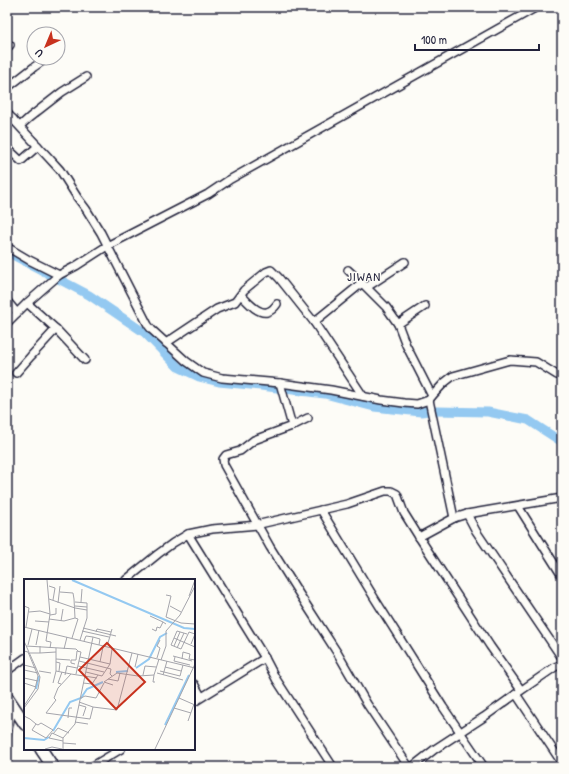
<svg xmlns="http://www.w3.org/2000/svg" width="569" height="774" font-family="'Patrick Hand',sans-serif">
  <rect width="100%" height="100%" fill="#fdfcf7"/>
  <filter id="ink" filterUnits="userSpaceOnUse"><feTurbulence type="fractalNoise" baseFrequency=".025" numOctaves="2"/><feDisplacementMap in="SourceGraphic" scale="8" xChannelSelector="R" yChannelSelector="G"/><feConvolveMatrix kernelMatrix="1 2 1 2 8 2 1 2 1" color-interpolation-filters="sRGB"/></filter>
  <g filter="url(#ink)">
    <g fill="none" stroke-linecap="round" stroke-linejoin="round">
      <g stroke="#94c9f1" stroke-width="9">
        <path d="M7,252l82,43 56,38 33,34 21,10 20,5 42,4 64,8 49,13 47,5 7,-1"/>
        <path d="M437,411l51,1 40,8 34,22"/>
      </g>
      <g stroke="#22223b" stroke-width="10">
        <g id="minor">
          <path d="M7,48l3,-3"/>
          <path d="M58,51l1,-1"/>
          <path d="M7,88l27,-21 13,-9"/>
          <path d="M7,113l42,45 11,12 17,27 9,12 15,24 47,92 4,5 34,31 17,12 19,5 58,5 51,7 50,10 23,3 13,1 12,-4 3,-4 -26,-51 -8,-21 -12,-17 -24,-24"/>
          <path d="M7,125l6,-6"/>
          <path d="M20,126l10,-9 32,-25 24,-15"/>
          <path d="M7,148l14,13 17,-15"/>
          <path d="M7,247l22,13 30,15"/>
          <path d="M367,287l38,-25"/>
          <path d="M241,295c6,6 16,19 26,17 4,-1 8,-5 10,-8"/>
          <path d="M7,301l10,12"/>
          <path d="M27,303l29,26 29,31"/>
          <path d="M314,322l48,-39 -14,-13"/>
          <path d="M7,323l20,-20 32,-28 17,-9 31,-20 101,-52 21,-14 308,-173"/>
          <path d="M398,324l27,-18"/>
          <path d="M166,343l51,-34 18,-7 9,-12 22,-18 5,-2 8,8 35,44 49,74"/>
          <path d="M16,373l15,-17 25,-27"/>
          <path d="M280,383l12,43 -38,14 -14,11 -14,4 -3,4 1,6 46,82 30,48 38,59 29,50 42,63"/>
          <path d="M432,396l12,-13 9,-7 57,-16 26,2 21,13h5"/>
          <path d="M429,400l25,118"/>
          <path d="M292,426l16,-8"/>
          <path d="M518,506l44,70"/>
          <path d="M321,510l54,89 68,108 41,60"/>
          <path d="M467,514l9,17 86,127"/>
          <path d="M188,534l77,124 11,21 57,88"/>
          <path d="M419,537l35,-19 13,-4 95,-16"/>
          <path d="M126,580l32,-26 15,-11 15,-9 24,-5 46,-4 2,-1 87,-20 38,-13h6l6,3 7,19 15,24 71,109 31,44"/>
          <path d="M7,671l18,-13"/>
          <path d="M194,684l7,12"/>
          <path d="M516,694l46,69"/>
          <path d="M194,702l71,-44"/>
          <path d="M7,734l6,-28"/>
          <path d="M91,767l30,-18"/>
          <path d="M412,767l23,-18 49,-32 32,-23 39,-27 7,-3"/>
        </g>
      </g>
      <g stroke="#22223b" stroke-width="14">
        <g id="trunk">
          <path d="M7,697l18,27"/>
          <path d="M41,749l12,18"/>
        </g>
      </g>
      <use href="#minor" stroke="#fdfcf7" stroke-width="7"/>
      <use href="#trunk" stroke="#fdfcf7" stroke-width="11"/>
    </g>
  </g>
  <g text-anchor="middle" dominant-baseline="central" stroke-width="3" stroke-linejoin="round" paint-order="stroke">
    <g font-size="13" letter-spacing="1" fill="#22223b" stroke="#fdfcf7">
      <text x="364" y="276">JIWAN</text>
    </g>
  </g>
  <g transform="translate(24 579)">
    <rect width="171" height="171" fill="#fdfcf7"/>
    <path fill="none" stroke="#94c9f1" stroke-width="2" d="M48,1l112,48 11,1M112,89l13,-9 11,-22 7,-4M92,93l12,-1M12,110l3,-13M141,146l24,-50M29,152l17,-29 11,-4 6,-9 16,-7M0,159l20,2 5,-3"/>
    <path fill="none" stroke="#a5a5ac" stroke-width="1" d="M23,1l3,34 -4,27 5,1 -1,6M25,7l6,2 -2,12M36,13l13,1 1,6 1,19 3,1 -6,19M142,16l5,1 -5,21 15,6 14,1M165,17l6,-16M25,20l26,9M51,23l12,1v15l-7,22M57,23l1,-13M34,24l2,-17M0,27l5,2 -3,19M51,27l12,1M146,27l11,6M51,29l12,2M5,33l11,-1 10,3M26,36l6,-1v-6M126,37l13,6M25,40l15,2 11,-3M11,42l14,1M37,42l2,-12M0,48l171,41M59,49l33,8M128,50l4,2 1,-4 3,1 3,-6 3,2M58,52l27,6M72,53l1,-3 14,3M163,55l-10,-3 -6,14 10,4 8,-17 6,2 -4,10M150,59l21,9M0,62l16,36 -2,12 -14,19M60,62l2,-5 7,1M4,66l4,-16M12,66l3,-15M2,67l50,3 3,3M150,67l6,-14M86,68l-2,-4 4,-14M32,69v23l15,3M153,69l7,-15M40,70l3,-12M0,72l4,1 10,24 -3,13 -11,17M6,74h10v-7M16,74l16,-1M149,77l19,5M56,78l30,7M151,78l-1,4 16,4M133,79l3,-10 -3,-2 3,-6M32,80l14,1M158,80l1,-7 7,2 -1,5 6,1M137,81l5,-14v-15l14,-16 15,-29M55,82l32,8 -1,5 2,2M32,83l4,1 -1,8M76,83l3,-15M51,85l-4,-1v-3h5l1,-9 4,1 -5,22M0,86l12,3M54,87l26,6M111,88l3,-13M141,88l16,4M0,91l14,3M15,92l12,2M136,92l20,5 3,-11M62,93l16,4 8,-12 2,-15M133,94l26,7M41,96l2,-9 10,2M119,96l2,-9 11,1M139,96l4,-14M0,99l14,3M84,100l10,2 2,-8M131,103h-2l1,-7 5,-16M0,104l12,4M29,104l3,-12M59,104l9,1 6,-9M37,105l-3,-1 4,-11M89,106l-9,-3 13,-9 21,3 16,-1M57,119l4,-2 11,2 8,-15M155,119l16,7M55,123l14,5 24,3 15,-57M55,126l7,2 -3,9M69,128l-3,12 -44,-6 10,-13 -2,-2 4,-10 13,-14 26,4M150,129l17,5M0,137l6,3 6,5 2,1 3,-2 12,7 -7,8 -14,-8 4,-6M44,139l1,-10h3M164,142l6,-17M51,143l13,2M28,154l-3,5 14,3M28,154l11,5M29,155l5,-6 11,5M39,164l13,1M21,170l7,-2 10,2M39,170v-11l12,-14 18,-87 7,2 -1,6M131,170l40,-85"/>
    <path fill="#c8321e" fill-opacity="0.15" stroke="#c8321e" stroke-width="2" d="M83,64l38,39 -29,27 -37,-39z"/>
    <rect width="171" height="171" fill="none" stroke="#22223b" stroke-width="2"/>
  </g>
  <rect width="569" height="774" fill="none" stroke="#fdfcf7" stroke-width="24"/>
  <rect x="12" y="12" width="545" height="750" fill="none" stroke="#22223b" stroke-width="1.5" filter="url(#ink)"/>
  <g transform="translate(46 46) rotate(224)"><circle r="19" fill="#fdfcf7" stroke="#a5a5ac"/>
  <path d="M0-3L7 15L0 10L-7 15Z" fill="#c8321e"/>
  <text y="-6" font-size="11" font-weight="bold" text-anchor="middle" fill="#22223b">U</text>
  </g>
  <path d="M415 44v6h124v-6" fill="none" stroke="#22223b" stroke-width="2"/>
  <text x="421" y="44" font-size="12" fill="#22223b" stroke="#fdfcf7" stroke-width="3" paint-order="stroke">100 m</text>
</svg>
